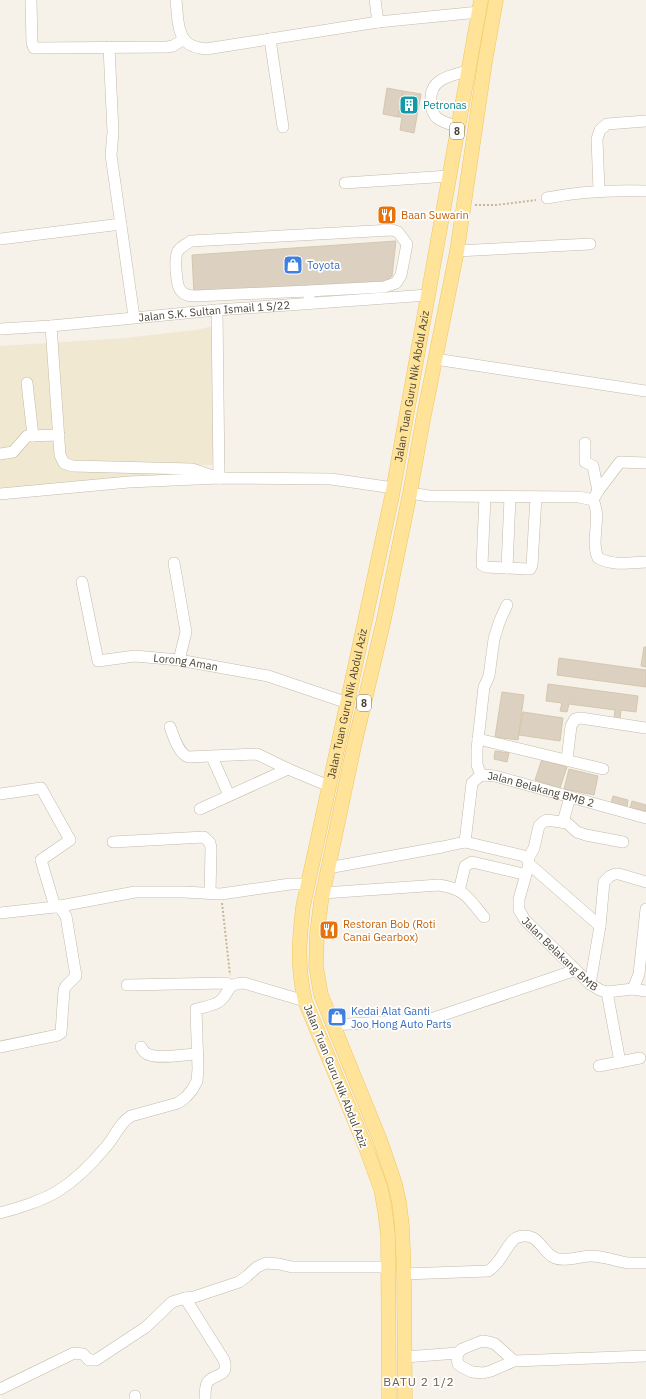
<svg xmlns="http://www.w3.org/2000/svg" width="646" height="1399" font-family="'IBM Plex Sans',sans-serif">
  <rect width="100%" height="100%" fill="#f6f2e9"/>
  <path fill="#f1e8d1" d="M214,326l3,139h-23v11l-194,15v-145l125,-8 70,-8z"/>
  <g fill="#dcd1c0" stroke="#d5c7af">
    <path d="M387,88l16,3 -5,26 -15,-3z"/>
    <path d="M403,91l18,3 -7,39 -14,-3 2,-13h-4z"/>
    <path d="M396,241l-4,35 -7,6 -191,13 -2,-40z"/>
    <path d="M644,647h2v20l-5,-1z"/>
    <path d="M559,658l87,12v17l-89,-12z"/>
    <path d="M548,684l90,12 -2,16 -15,-2 -1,10 -6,-1 1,-9 -46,-6 -2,8 -7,-1 2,-8 -16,-2z"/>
    <path d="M502,692l22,3 -6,45 -23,-3z"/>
    <path d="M523,712l40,6 -3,23 -41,-6z"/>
    <path d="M495,751l14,2 -2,9 -13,-3z"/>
    <path d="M542,759l25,8 -7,21 -25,-8z"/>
    <path d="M569,769l29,7 -4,19 -30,-6z"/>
    <path d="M613,796l15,4 -1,7 -16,-4z"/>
    <path d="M632,801l14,4v6l-16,-3z"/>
  </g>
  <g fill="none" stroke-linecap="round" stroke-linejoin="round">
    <g stroke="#c3bbaa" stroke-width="12">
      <g id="minor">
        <path d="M176,0c2,15 0,40 17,46 4,2 9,2 13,3l172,-27 101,-10"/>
        <path d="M375,0l3,22"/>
        <path d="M31,1l1,42 2,5 133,-1 6,-1 11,-7"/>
        <path d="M270,39l13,88"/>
        <path d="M109,47l4,85 -2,23 23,162"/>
        <path d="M457,127c-6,-3 -15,-5 -20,-9 -5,-5 -6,-10 -6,-17 -2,-22 20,-26 37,-30"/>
        <path d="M345,183l104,-7"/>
        <path d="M599,190l-2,-51 3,-9 7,-6 39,-3"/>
        <path d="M547,198c34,-7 65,-8 99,-7"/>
        <path d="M0,239l121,-15"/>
        <path d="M457,251l133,-7"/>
        <path d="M308,291l-112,5c-6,0 -10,0 -15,-5 -5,-5 -7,-34 -3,-40 3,-5 9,-7 13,-10l201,-11 6,2 9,12 -6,31 -5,8 -12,4 -76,4 2,12"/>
        <path d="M51,326l9,129 4,8 8,3 120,3 27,9 -2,-168"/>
        <path id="s1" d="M0,329l51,-3 166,-16 211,-15"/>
        <path d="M435,359l211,32"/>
        <path d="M27,383l6,53"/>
        <path d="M585,443v19l8,4 5,25"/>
        <path d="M0,454l13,-2 14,-16 32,-1"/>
        <path d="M410,493l19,3 150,1 14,3c9,18 -3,40 5,58 16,8 31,5 48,4"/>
        <path d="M0,494l129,-12 90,-4 112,1 63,9"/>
        <path d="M485,497l-3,68 4,2 41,2h3l2,-4 4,-68"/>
        <path d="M593,500l5,-9 22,-29 26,1"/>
        <path d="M174,563l12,69 -7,28"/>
        <path d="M507,568l3,-71"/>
        <path id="s2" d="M82,582l16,79 37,-5 44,4 89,16 80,27"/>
        <path d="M170,727c4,10 8,26 18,30l69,-3 31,15"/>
        <path d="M478,739l125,30"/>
        <path d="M212,757l17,38"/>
        <path d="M567,760l4,-34 4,-7 6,-1 65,10"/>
        <path d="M481,775l-4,-10v-16l7,-62 5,-11 5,-37 6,-19 7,-15"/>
        <path d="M0,794l41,-6 29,52 -29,20 14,47"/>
        <path d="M200,809l88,-40 41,17"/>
        <path d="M563,822l7,-25"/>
        <path d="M113,842l91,-5 6,6 1,5 -1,46"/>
        <path id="s3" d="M465,842l7,-59 9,-8 14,1 151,42"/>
        <path d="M528,859l6,-11 5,-22 4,-4 4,-2 20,3 10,9 9,3 37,7"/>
        <path d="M529,864l71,62"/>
        <path id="s4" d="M328,868l114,-21 23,-5 59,14 4,3 1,5 -10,35v11l6,10 65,64 10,6 7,2 26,-3 13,2"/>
        <path d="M459,891l6,-25 7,-4 47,11"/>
        <path d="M323,893l116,-8c26,4 29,13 45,32"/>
        <path d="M0,913l55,-6 80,-15h49l37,2 69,-10h18"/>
        <path d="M590,984l10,-58 4,-44 6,-6 5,-2h4l27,8"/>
        <path d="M127,985l99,-2 6,3"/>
        <path d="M633,989l6,-15 7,-65"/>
        <path d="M607,992l13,70"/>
        <path d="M333,1025l98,-6 145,-49"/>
        <path d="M0,1047l58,-12 3,-2 3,-43 2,-4 10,-10 -10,-60 -7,-10"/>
        <path d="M141,1047c2,4 4,7 9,8 11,4 35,-1 48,-1"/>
        <path d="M599,1066l41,-8"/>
        <path d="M0,1213c16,-4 44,-13 58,-22 17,-11 33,-26 46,-42 10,-10 15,-26 27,-33l47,-13 8,-6 6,-7 5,-9 1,-12 -2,-60c7,-2 18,-3 24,-8 12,-10 4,-17 24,-18l61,18"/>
        <path d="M404,1274l84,-3c14,-8 20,-31 30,-34 21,-6 23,15 37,21 9,4 26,-2 36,-2 13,0 24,5 37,7 6,0 12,0 18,0"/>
        <path d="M185,1298l39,62c6,18 -11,13 -17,23 -2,5 -2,11 -2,16"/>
        <path d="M405,1357l53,-4"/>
        <path d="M514,1361l-19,-17 -6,-2 -7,-1 -20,8 -4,4 -1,5 1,6 4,3 10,5 11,1 8,-2 23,-10 132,-5"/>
        <path d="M0,1389l74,-36 9,1 6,6h7l50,-33 26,-25 13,-4 9,-1 45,-15 8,-6 10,-9 9,-4 13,1 13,3h96"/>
        <path d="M135,1396v3"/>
      </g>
    </g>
    <g stroke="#f2c65b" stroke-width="15">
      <g id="major">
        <path id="s5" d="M389,1399l-1,-163 -3,-25 -4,-22 -15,-41 -61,-147c-8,-35 -6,-59 -2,-94l89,-411 89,-496"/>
        <path d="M405,1399l-1,-125 -2,-48 -3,-24 -4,-18 -15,-44 -59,-145 -5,-29 1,-33 4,-31 33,-156 30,-127 26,-126 13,-73 34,-169 28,-189 11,-62"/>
      </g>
    </g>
    <g stroke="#c7b799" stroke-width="2" stroke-dasharray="2 2" stroke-linecap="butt">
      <path d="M475,205h21l40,-5"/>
      <path d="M222,903l8,72"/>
    </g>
    <use href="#minor" stroke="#fff" stroke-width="11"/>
    <use href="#major" stroke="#ffe399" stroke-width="14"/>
  </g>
  <defs>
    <g id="building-square" transform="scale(1)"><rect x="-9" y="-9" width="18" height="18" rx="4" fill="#0f9aa8" stroke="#fff"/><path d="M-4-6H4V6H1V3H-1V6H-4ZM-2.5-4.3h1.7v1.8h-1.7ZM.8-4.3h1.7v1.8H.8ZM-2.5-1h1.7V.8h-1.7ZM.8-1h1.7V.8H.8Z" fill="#fff"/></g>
    <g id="restaurant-square" transform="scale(1)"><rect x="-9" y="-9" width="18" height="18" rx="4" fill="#e8710a" stroke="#fff"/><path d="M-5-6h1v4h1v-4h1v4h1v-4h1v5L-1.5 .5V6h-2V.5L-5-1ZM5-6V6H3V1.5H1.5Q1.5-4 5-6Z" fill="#fff"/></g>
    <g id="shop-square" transform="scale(1)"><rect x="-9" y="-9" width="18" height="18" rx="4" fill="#3f7fe0" stroke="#fff"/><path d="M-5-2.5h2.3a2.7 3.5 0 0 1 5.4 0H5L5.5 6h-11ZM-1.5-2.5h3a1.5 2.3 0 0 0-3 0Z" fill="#fff"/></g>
  </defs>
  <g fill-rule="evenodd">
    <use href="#building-square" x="409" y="105"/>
    <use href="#restaurant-square" x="387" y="215"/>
    <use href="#shop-square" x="293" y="265"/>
    <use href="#restaurant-square" x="329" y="930"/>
    <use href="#shop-square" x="337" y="1017"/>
  </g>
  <g text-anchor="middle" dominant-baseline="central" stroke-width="3.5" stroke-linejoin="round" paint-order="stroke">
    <g fill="#fff" stroke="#817b72" stroke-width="1">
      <rect x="450" y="123" width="14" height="16" rx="3"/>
      <rect x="357" y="695" width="14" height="16" rx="3"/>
    </g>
    <g font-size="10" font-weight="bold" fill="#4b4336">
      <text x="457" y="131">8</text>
      <text x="364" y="703">8</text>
    </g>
    <g font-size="11" fill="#0d838f" stroke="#fff" text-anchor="start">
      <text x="423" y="105">Petronas</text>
    </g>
    <g font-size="11" fill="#c56008" stroke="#fff" text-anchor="start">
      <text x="401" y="215">Baan Suwarin</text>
      <text x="343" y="924">Restoran Bob (Roti<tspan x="343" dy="13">Canai Gearbox)</tspan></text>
    </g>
    <g font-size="11" fill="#366cbe" stroke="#fff" text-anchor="start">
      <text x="307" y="265">Toyota</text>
      <text x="351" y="1011">Kedai Alat Ganti<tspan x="351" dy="13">Joo Hong Auto Parts</tspan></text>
    </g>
    <g font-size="11" fill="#4b4336" stroke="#fff">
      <text stroke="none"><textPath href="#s1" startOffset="215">Jalan S.K. Sultan Ismail 1 S/22</textPath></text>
      <text stroke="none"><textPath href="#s5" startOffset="1040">Jalan Tuan Guru Nik Abdul Aziz</textPath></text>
      <text stroke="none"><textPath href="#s2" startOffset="169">Lorong Aman</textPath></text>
      <text stroke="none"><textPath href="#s5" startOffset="716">Jalan Tuan Guru Nik Abdul Aziz</textPath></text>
      <text stroke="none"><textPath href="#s3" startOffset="133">Jalan Belakang BMB 2</textPath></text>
      <text stroke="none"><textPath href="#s4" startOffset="318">Jalan Belakang BMB</textPath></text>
      <text transform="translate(336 1076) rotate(68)">Jalan Tuan Guru Nik Abdul Aziz</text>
    </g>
    <g font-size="12" letter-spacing="1" fill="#6f614c" stroke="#fff">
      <text x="419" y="1381">BATU 2 1/2</text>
    </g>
  </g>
</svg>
